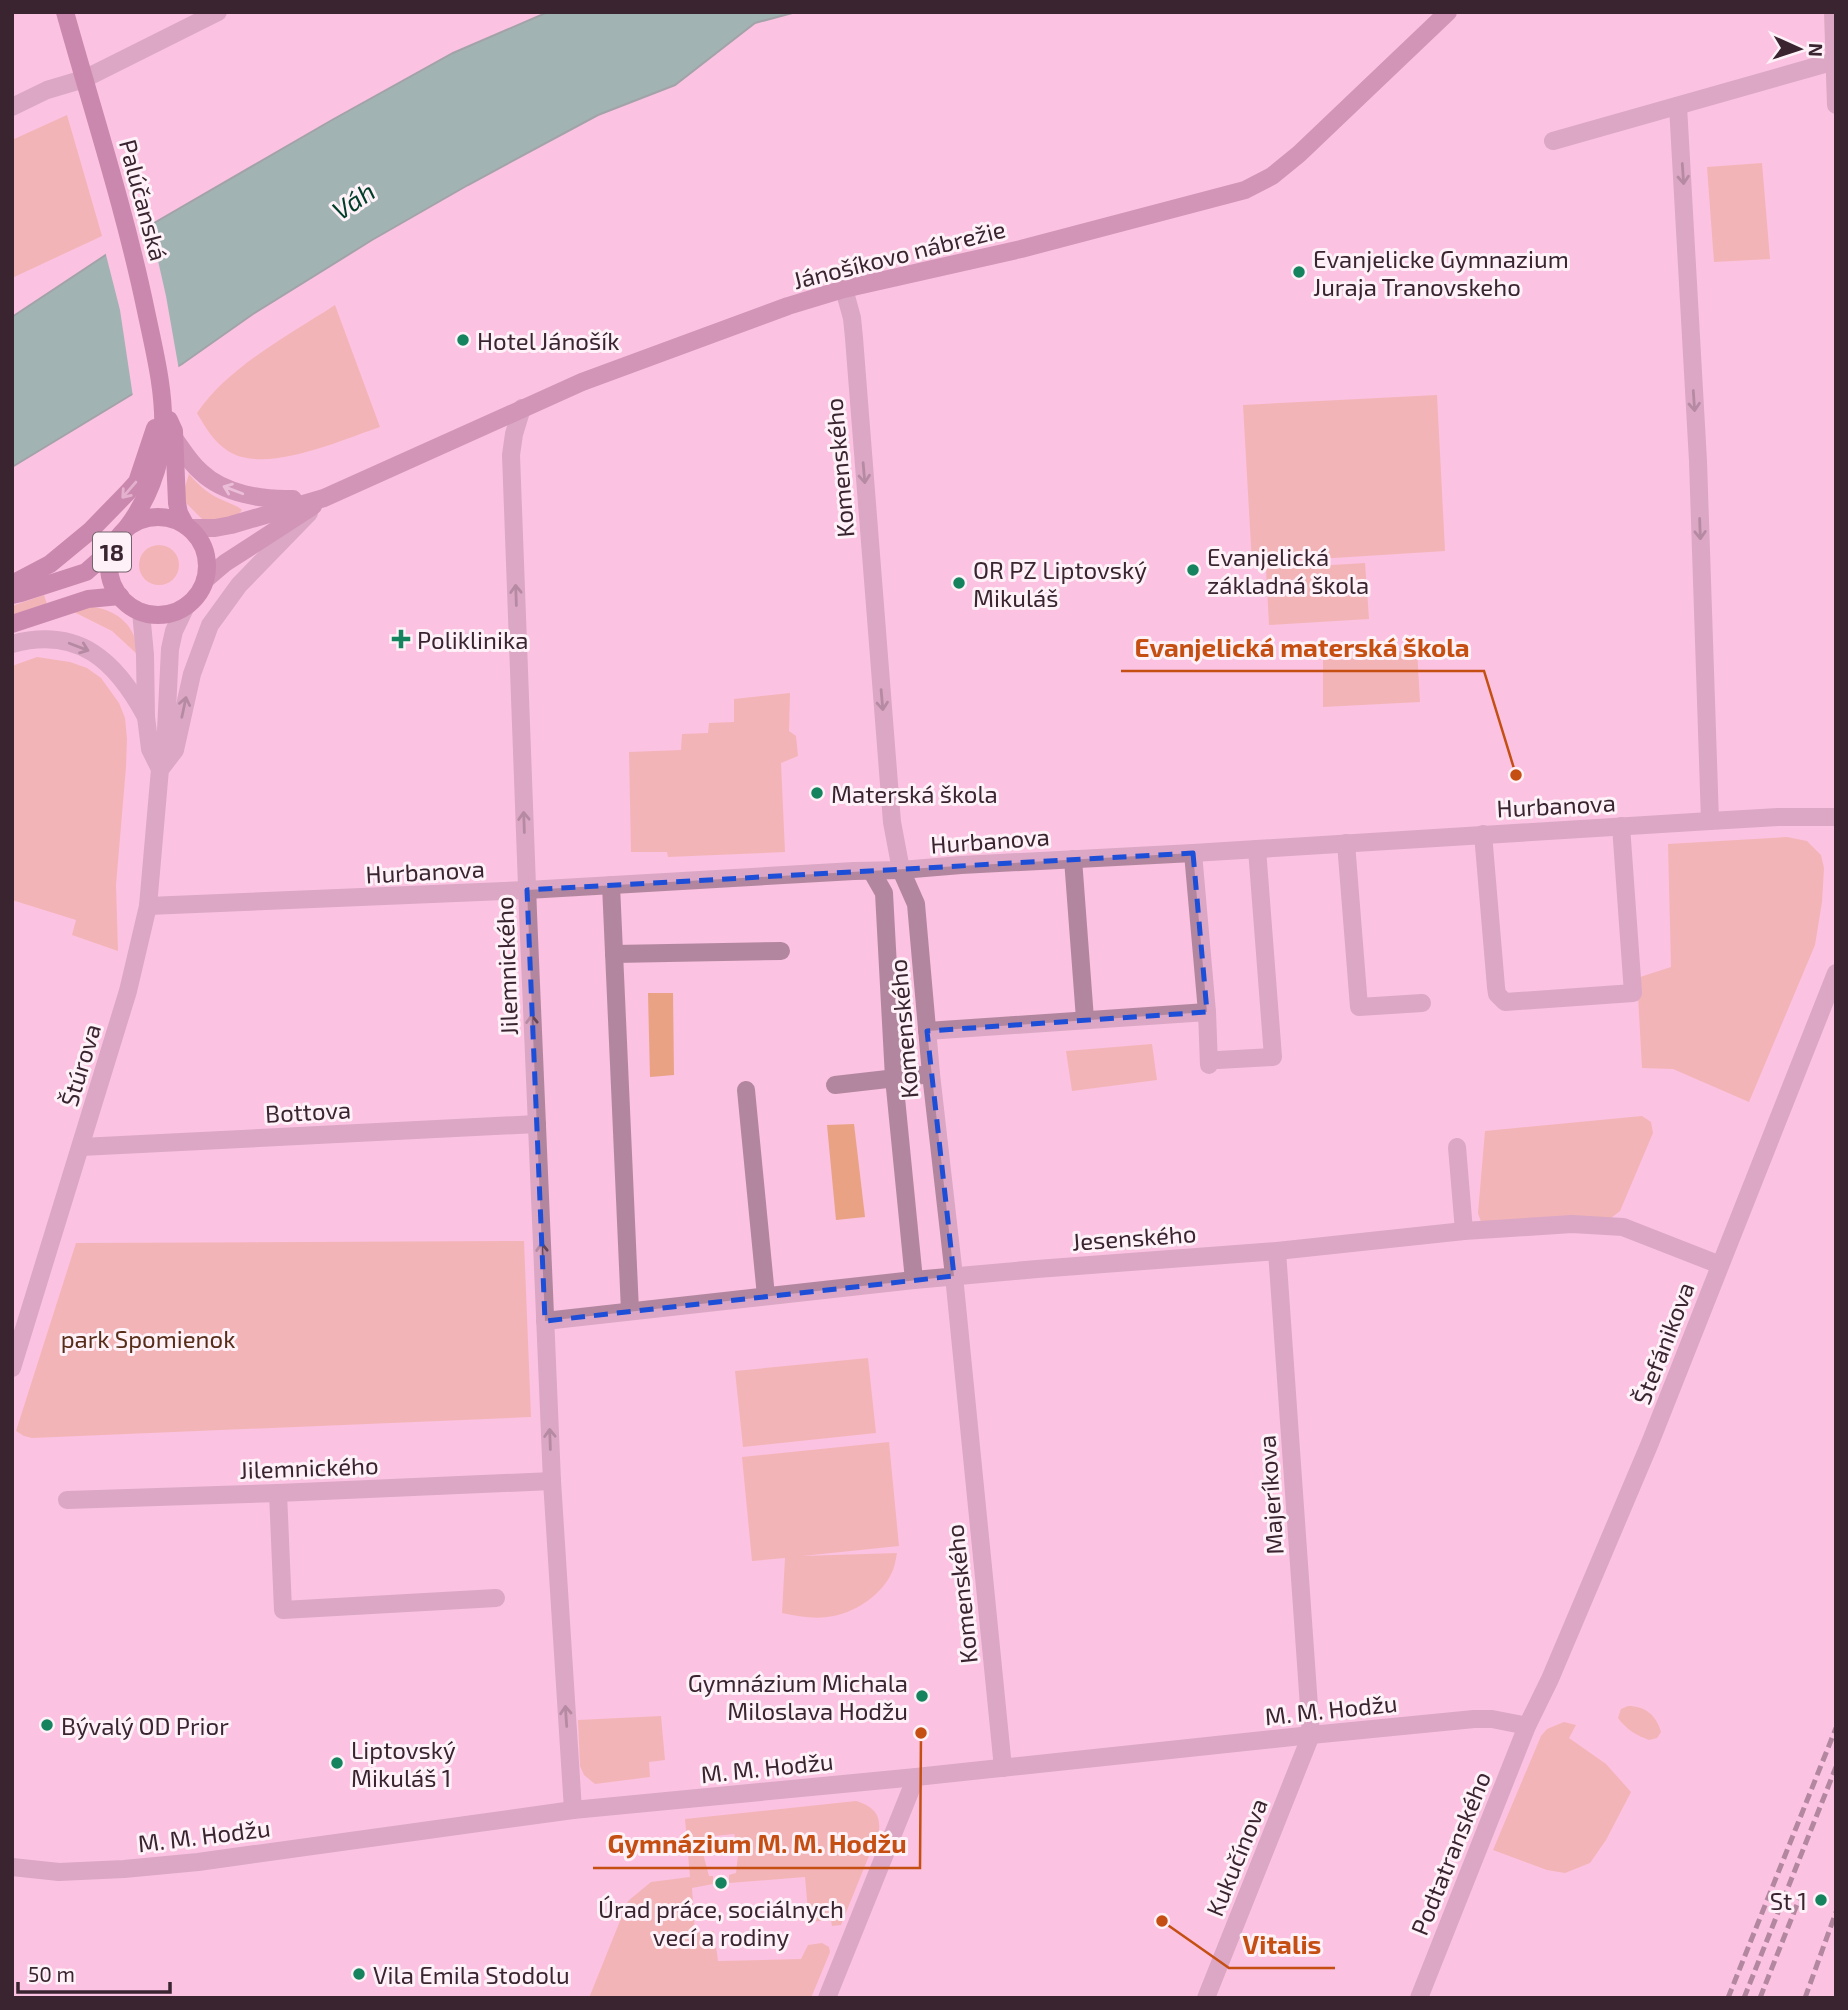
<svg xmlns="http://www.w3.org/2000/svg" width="1848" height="2010" font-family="'Exo 2',sans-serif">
  <rect width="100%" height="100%" fill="#fbc2e1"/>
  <g fill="#e9a283">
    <path d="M67,115l35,121 -90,42v-138z"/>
    <path d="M1762,163l8,96 -56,3 -7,-95z"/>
    <path d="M335,305l45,122c-39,13 -115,48 -152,24 -14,-9 -23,-24 -31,-38 31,-46 92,-78 138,-108z"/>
    <path d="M1437,395l8,156 -193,12 -9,-158z"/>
    <path d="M189,474c11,13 22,22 38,28 6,3 11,4 15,8 -8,11 -25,9 -38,11l-20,-20 1,-14z"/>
    <circle cx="159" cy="565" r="20"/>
    <path d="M1365,563l4,56 -100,6 -3,-56z"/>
    <path d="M44,595l3,9 -35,11v-9z"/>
    <path d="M93,607c25,3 45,21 44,47l-25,-23 -40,-20z"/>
    <path d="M1417,650l3,52 -97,5v-50z"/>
    <path d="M37,657l33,5 17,6 14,10 18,25 6,15 2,21 -1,28 -10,118 2,66 -46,-16 4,-15 -64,-20v-234z"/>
    <path d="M790,693l-1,38 7,5 2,20 -17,7 4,89 -117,5 -1,-5h-36l-2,-100 52,-2 1,-16 26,-1 1,-10 25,-1v-23z"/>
    <path d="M1787,837l20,4 14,14 3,13 -2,34 -7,43 -66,157 -76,-33 -31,-1 -5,-90 34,-11 -3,-123z"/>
    <path d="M648,993h25l1,82 -24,2z"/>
    <path d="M1152,1044l5,36 -85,11 -6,-40z"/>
    <path d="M1642,1116l9,6 2,11 -33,78 -9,7 -130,4 -3,-9 7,-82z"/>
    <path d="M854,1124l11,93 -29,3 -9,-95z"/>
    <path d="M524,1241l7,176 -499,21 -8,-2 -8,-5 60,-188z"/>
    <path d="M868,1358l8,75 -133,14 -8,-76z"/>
    <path d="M889,1442l10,104 -97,10 95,-3c-1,5 -2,12 -4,17 -10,25 -39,44 -66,47 -15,2 -30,-1 -45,-4l3,-55 -33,3 -10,-104z"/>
    <path d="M1628,1706c17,0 28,9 33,26l-4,6 -8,2c-13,-5 -22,-10 -31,-22l3,-9z"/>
    <path d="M661,1716l4,44 -16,2 1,15 -55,7 -11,-9 -4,-9 -2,-46z"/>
    <path d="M1564,1722l12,3 -7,13 37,26 25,28 -25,48 -16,23 -25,10 -18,-3 -54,-20 48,-114 6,-7z"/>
    <path d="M856,1801c16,5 25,12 23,30l-38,94 -9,1 -1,-6 -22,2 -4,-45 -76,6v-8l7,-2 3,-26 -5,-13 -29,3 -3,13 7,26h4v8l-21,4 3,45 19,-2 4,30 83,-2 7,-14 14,-2 7,4 1,5 -19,46h-222l39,-97 23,-19 39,-5 -5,-58z"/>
  </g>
  <path fill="#36a17a" stroke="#377c64" stroke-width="2" d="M548,12h248l-41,11 -80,62 -77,30 -130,70 -96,55 -119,74 -71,50 -170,103v-150l142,-94 178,-103 121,-67z"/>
  <path fill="#fbc2e1" d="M149,221l17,75 13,74 -46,27 -13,-87 -15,-59z"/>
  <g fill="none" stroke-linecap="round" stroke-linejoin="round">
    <g stroke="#b3869f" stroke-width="18">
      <path d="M1833,12l3,93"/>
      <path d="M1678,106l20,355 12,360"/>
      <path d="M12,107l35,-17 37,-11 134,-67"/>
      <path d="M1553,141l282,-80"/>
      <path d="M844,289l8,29 2,20 38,484 9,48 15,34 15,170 23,202 49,492"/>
      <path d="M522,408l-8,26 -3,21 17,458 24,568 21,329"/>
      <path d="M141,612l4,43 1,62 4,32 10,20"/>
      <path d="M12,644c67,-18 104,17 134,73"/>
      <path d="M162,767l13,-17 17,-76 18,-49 29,-40 70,-72"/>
      <path d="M1483,834l13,153 1,7 8,8 128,-9 -12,-167"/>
      <path d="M1346,843l13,164 63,-4"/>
      <path d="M1193,853l14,159"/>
      <path d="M1073,859l12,160"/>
      <path d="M872,872l12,21 10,185 20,202"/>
      <path d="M611,885l19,426"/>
      <path d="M148,906l379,-16 327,-19 47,-1 60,-5 232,-12 517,-32 68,-4h58"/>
      <path d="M614,954l167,-3"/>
      <path d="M927,1031l280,-19 2,53"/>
      <path d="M1218,1060l55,-3 -16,-208"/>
      <path d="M835,1085l96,-11"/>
      <path d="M746,1090l20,206"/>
      <path d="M81,1147l456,-23"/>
      <path d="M1457,1147l7,84"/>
      <path d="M545,1321l369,-41 123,-11 240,-18 187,-20 108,-7 51,3 97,38"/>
      <path d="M12,1368l116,-377 20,-85 12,-137 6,-38 4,-82 4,-18 12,-25"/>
      <path d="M278,1493l5,117 213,-12"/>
      <path d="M67,1500l211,-7 274,-12"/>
      <path d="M12,1867l47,5 65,-3 74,-7 375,-52 343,-33 395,-42 163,-16h18l35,7"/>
      <path d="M827,1998l89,-221"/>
      <path d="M1206,1998l105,-263 -34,-484"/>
      <path d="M1419,1998l108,-272 23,-47 100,-236 186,-470"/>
    </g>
    <g stroke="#9f5e84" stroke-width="18">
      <path d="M174,438c8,11 16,25 27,34 23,22 62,28 92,27"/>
      <path d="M189,528h26l16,-3 93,-27 258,-116 206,-76 56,-17 177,-40 224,-59 27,-14 27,-22 149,-142"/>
      <path d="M205,580l20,-17 88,-57"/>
    </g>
    <g stroke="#8f4170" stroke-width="18">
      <path d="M65,12c28,100 60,198 81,299 8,38 19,81 17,121 -2,35 -16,70 -38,98"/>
      <path d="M169,420l5,11 3,72 2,10 7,13"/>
      <circle cx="158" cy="566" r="49"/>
      <path d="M12,584l38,-20 40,-33 37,-38 10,-11 18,-54"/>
      <path d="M12,595l9,-2 65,-21 26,-23"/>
      <path d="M12,624l76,-25 32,-3"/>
    </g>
    <g stroke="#5b3f4f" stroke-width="5" stroke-dasharray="10 5" stroke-linecap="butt">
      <path d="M1728,1998l108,-270"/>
      <path d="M1744,1998l92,-231"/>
      <path d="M1760,1998l40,-101"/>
      <path d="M1805,1998l31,-86"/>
    </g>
  </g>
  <defs><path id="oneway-shaft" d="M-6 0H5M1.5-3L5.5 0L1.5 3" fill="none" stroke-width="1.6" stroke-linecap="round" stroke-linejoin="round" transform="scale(1.75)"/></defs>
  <g stroke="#644657">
    <use href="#oneway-shaft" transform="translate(1683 174) rotate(86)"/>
    <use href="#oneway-shaft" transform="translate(1694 401) rotate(86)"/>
    <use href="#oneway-shaft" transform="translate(864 473) rotate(85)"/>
    <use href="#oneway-shaft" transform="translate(1700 529) rotate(88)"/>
    <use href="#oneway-shaft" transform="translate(516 595) rotate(-92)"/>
    <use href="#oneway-shaft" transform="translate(79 647) rotate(21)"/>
    <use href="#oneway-shaft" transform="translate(882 700) rotate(85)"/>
    <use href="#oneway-shaft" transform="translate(184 707) rotate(-78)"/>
    <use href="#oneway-shaft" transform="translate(524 822) rotate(-92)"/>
    <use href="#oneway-shaft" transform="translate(532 1025) rotate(-92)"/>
    <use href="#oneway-shaft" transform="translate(542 1253) rotate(-92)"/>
    <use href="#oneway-shaft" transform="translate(550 1439) rotate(-92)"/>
    <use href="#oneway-shaft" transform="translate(566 1716) rotate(-94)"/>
  </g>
  <use stroke="#c69ab4" href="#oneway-shaft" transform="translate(129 490) rotate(131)"/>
  <use stroke="#d8b7ca" href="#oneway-shaft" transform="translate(233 490) rotate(-159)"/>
  <path d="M0 0H1848V2010H0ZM1193,853l14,159 -280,19 27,245 -409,45 -18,-431z" fill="#fbc2e1" fill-opacity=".55" fill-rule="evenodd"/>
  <path fill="none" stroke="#1d4ed8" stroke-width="5" stroke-dasharray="14 9" stroke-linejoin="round" d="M1193,853l14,159 -280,19 27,245 -409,45 -18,-431z"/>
  <g fill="#16835f" stroke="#fef2f8" stroke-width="2.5">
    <circle cx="1299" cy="272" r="7"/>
    <circle cx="463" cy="340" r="7"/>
    <circle cx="1193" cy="570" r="7"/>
    <circle cx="959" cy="583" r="7"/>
    <path d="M397.5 628.5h7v7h7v7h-7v7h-7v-7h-7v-7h7z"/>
    <circle cx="817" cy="793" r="7"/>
    <circle cx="922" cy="1696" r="7"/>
    <circle cx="47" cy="1725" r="7"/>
    <circle cx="337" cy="1763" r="7"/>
    <circle cx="721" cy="1883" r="7"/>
    <circle cx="1821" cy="1900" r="7"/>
    <circle cx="359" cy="1974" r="7"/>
  </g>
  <g text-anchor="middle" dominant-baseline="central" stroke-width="6" stroke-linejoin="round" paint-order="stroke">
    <rect fill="#fef2f8" stroke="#74626c" stroke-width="2" x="93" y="532.5" width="38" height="39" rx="5"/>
    <g font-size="23" font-weight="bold" fill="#392430">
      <text x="112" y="552">18</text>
    </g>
    <g font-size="24" fill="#392430" stroke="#fef2f8">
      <text transform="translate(144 200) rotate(75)">Palúčanská</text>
      <text transform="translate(899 254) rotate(-14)">Jánošíkovo nábrežie</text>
      <text transform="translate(839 468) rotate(-95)">Komenského</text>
      <text transform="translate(1556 805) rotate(-3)">Hurbanova</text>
      <text transform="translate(990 840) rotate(-4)">Hurbanova</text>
      <text transform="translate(425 871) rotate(-3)">Hurbanova</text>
      <text transform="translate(506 966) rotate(-92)">Jilemnického</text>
      <text transform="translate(903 1029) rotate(-95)">Komenského</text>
      <text transform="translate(80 1065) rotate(-73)">Štúrova</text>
      <text transform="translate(308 1111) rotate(-3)">Bottova</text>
      <text transform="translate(1134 1237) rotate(-4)">Jesenského</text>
      <text transform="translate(1663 1343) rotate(-69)">Štefánikova</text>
      <text transform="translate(309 1467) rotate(-2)">Jilemnického</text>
      <text transform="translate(1270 1495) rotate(-94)">Majeríkova</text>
      <text transform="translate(961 1594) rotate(-96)">Komenského</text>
      <text transform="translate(1331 1709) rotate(-6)">M. M. Hodžu</text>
      <text transform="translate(767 1767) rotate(-6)">M. M. Hodžu</text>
      <text transform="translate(204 1835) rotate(-7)">M. M. Hodžu</text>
      <text transform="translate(1450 1853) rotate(-68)">Podtatranského</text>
      <text transform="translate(1236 1857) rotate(-68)">Kukučínova</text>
    </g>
    <g font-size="24" fill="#392430" stroke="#fef2f8" text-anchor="start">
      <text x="1313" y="258">Evanjelicke Gymnazium<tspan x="1313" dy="28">Juraja Tranovskeho</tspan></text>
      <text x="477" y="340">Hotel Jánošík</text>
      <text x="1207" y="556">Evanjelická<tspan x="1207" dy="28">základná škola</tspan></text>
      <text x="973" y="569">OR PZ Liptovský<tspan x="973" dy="28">Mikuláš</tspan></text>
      <text x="417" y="639">Poliklinika</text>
      <text x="831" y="793">Materská škola</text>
      <text x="908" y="1682" text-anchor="end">Gymnázium Michala<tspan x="908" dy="28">Miloslava Hodžu</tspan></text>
      <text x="61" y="1725">Bývalý OD Prior</text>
      <text x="351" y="1749">Liptovský<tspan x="351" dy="28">Mikuláš 1</tspan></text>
      <text x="1807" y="1900" text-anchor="end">St 1</text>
      <text x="721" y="1908" text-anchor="middle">Úrad práce, sociálnych<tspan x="721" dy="28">vecí a rodiny</tspan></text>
      <text x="373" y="1974">Vila Emila Stodolu</text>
    </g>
    <g font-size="24" fill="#572d19" stroke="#fef2f8">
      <text x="148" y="1338">park Spomienok</text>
    </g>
    <g font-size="26" font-style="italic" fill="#003d29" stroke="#fef2f8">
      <text transform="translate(353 200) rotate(-34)">Váh</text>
    </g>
  </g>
  <path fill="none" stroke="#c54e13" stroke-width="2.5" d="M1516 775L1484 671H1121M921 1733L920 1868H593M1162 1921L1229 1968H1335"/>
  <g fill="#c54e13" stroke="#fef2f8" stroke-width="2.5">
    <circle cx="1516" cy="775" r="7"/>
    <circle cx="921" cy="1733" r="7"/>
    <circle cx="1162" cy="1921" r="7"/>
  </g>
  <g font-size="26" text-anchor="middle" font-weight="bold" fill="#c54e13" stroke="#fef2f8" stroke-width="6" stroke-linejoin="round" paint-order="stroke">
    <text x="1302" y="657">Evanjelická materská škola</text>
    <text x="757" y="1853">Gymnázium M. M. Hodžu</text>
    <text x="1282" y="1954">Vitalis</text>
  </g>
  <rect width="1848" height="2010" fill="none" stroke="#392430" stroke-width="28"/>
  <g transform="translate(1799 49) rotate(93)" stroke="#fef2f8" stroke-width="5" paint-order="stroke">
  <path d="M0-5L12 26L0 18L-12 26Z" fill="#392430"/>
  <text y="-10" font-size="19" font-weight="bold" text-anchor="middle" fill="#392430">N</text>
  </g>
  <path d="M18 1982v10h152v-10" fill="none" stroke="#392430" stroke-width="3.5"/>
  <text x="28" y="1982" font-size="21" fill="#392430" stroke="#fef2f8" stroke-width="5" paint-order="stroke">50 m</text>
</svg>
